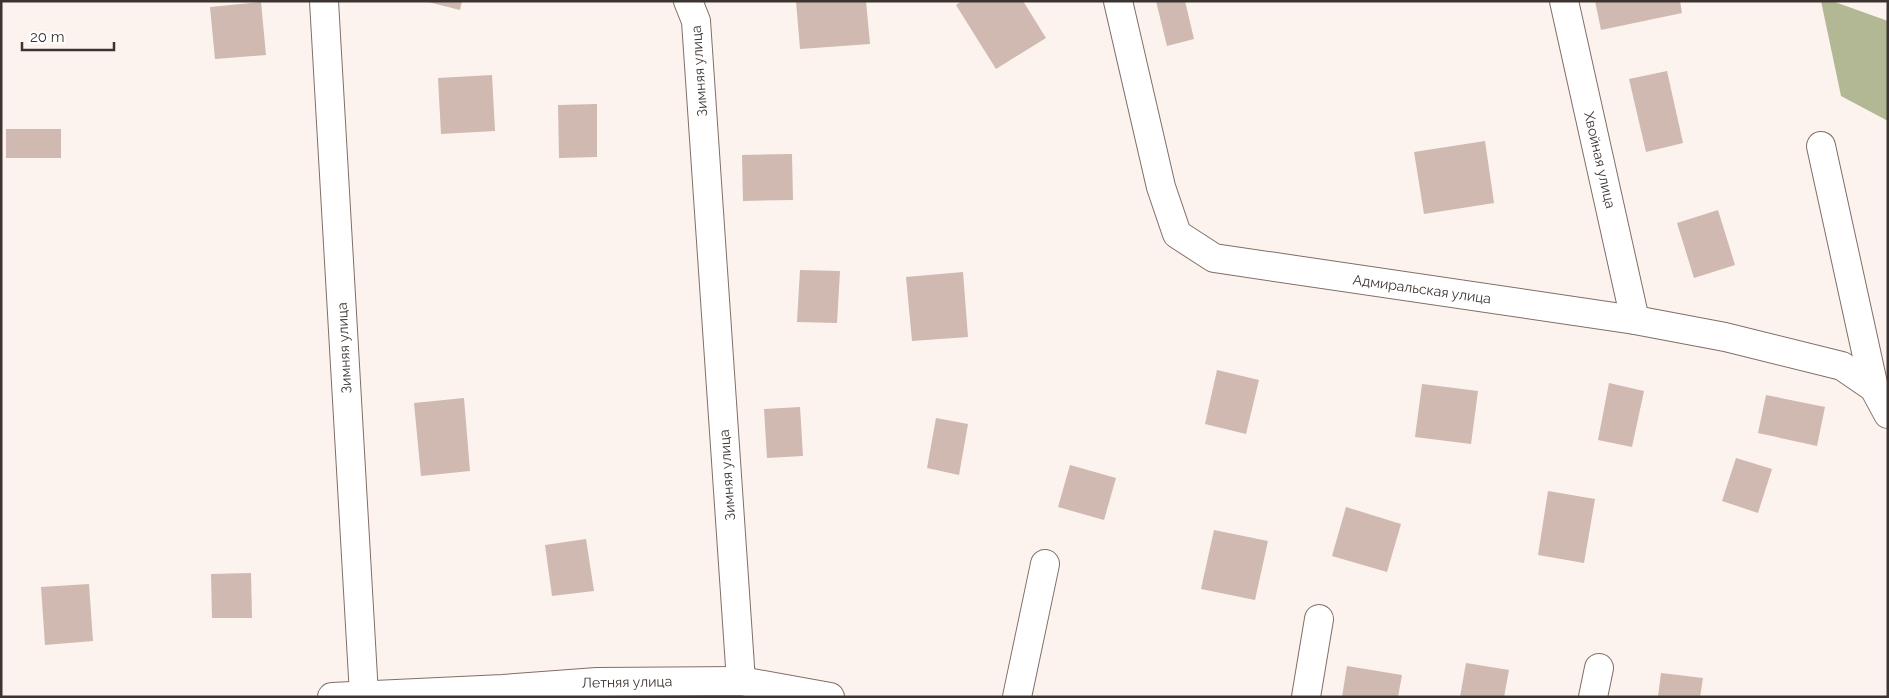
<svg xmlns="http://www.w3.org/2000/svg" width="1889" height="698" font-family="Raleway,sans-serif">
  <rect width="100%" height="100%" fill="#fcf3ef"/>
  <path fill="#b2b894" d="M1821,1h11l56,20v100l-47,-25z"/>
  <g fill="#cfb9b0">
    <path d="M424,1h38l-2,9z"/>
    <path d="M796,1h70l4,43 -70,5z"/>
    <path d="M962,1h61l23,37 -50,31 -40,-64z"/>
    <path d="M1156,1h29l9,38 -27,7z"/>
    <path d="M1595,1h85l2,12 -81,17z"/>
    <path d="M261,2l5,53 -51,4 -5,-52z"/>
    <path d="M1667,71l16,72 -37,9 -17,-73z"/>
    <path d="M492,75l3,56 -54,3 -3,-56z"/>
    <path d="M597,104v53l-38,1 -1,-53z"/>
    <rect x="6" y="129" width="55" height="29"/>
    <path d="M1485,141l9,62 -70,11 -10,-62z"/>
    <path d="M792,154l1,46 -50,1 -1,-46z"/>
    <path d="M1718,210l17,55 -41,13 -17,-55z"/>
    <path d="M800,270l40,1 -3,52 -40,-1z"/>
    <path d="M963,272l5,65 -56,4 -6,-64z"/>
    <path d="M1217,370l42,10 -13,54 -41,-10z"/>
    <path d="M1609,383l35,8 -12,56 -34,-7z"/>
    <path d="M1422,384l56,7 -7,53 -56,-7z"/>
    <path d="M1766,395l59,12 -8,39 -59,-13z"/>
    <path d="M464,398l6,73 -49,5 -7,-73z"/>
    <path d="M800,407l3,49 -36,2 -3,-49z"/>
    <path d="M936,418l32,6 -9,51 -32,-7z"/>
    <path d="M1736,458l36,11 -14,44 -36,-12z"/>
    <path d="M1070,465l46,13 -12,42 -46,-13z"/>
    <path d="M1548,491l47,8 -11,64 -46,-8z"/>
    <path d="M1346,507l55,17 -14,48 -55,-16z"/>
    <path d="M1214,530l54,11 -13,59 -54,-11z"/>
    <path d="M586,539l8,52 -42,5 -7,-51z"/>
    <path d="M251,573l1,45h-40l-1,-44z"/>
    <path d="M89,584l4,57 -48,4 -4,-58z"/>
    <path d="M1466,663l43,7 -5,27h-44z"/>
    <path d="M1347,666l55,9 -4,22h-56z"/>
    <path d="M1661,673l42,5 -3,19h-42z"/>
  </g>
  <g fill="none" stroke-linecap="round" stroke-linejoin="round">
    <g stroke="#816e66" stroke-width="30">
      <g id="minor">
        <path d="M324,1l40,694"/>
        <path d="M688,1l8,20 45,660"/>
        <path d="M1118,1l43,186 16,47 37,24 421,62 90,17 117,29 32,22 14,26"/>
        <path d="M1564,1l71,319"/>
        <path d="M1821,146l53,242"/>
        <path d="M332,697l171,-8 94,-7 144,-1 89,16"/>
        <path d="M1017,697l28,-133"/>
        <path d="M1306,697l13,-78"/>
        <path d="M1593,697l6,-29"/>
      </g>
    </g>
    <use href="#minor" stroke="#fff" stroke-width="28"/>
  </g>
  <g text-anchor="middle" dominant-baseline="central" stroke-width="4" stroke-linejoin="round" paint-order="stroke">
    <g font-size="14" fill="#3c3430" stroke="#fff">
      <text transform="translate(699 71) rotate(-94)">Зимняя улица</text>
      <text transform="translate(1600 160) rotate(77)">Хвойная улица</text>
      <text transform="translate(1422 289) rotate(8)">Адмиральская улица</text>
      <text transform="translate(344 348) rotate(-93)">Зимняя улица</text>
      <text transform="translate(727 475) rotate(-94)">Зимняя улица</text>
      <text transform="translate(627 682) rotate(-1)">Летняя улица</text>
    </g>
  </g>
  <rect width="1889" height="698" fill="none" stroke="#3c3430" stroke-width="5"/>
  <path d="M22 42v8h92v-8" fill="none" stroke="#3c3430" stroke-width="2.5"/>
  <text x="30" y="42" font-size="15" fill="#3c3430" stroke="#ffffff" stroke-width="4" paint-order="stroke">20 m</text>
</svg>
